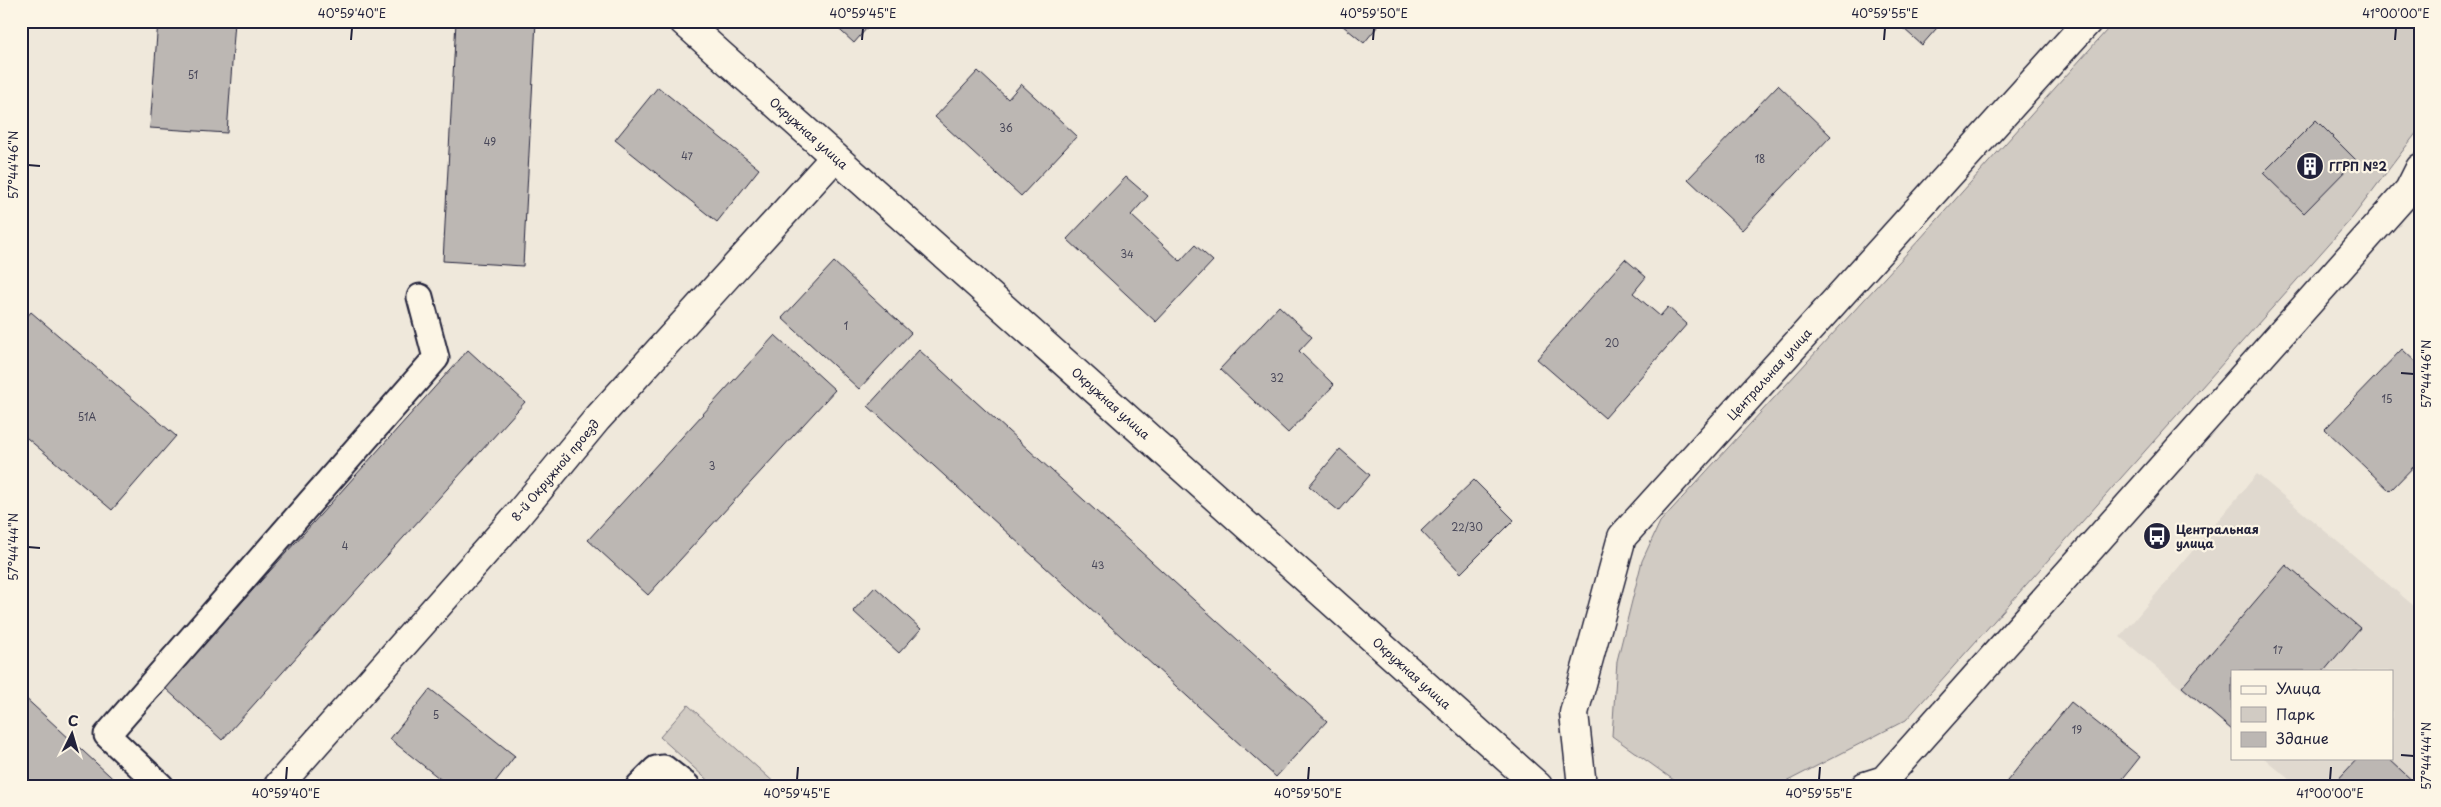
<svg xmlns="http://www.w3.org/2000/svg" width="2441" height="807" font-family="'Playpen Sans',sans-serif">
  <rect width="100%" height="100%" fill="#efe8db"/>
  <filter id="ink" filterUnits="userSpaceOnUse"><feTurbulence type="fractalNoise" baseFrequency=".02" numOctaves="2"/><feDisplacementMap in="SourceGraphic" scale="10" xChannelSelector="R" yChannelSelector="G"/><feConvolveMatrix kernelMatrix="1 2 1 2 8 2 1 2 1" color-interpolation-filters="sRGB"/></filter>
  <g filter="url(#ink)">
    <path fill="#e0d9cf" d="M2257,474l163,137v175h-123l-33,-28h128v-87h-160v60l-112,-94z"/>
    <g fill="#d1cbc3" stroke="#7a767f">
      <path d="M2115,21h305v107l-68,90 -446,502 -128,66h-96l-70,-50 5,-75 25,-100 18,-39 260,-283z"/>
      <path d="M688,705l90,81h-64l-54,-49z"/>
    </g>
    <g fill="#bcb7b3" stroke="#22223b">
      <path d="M158,21h77l-8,112 -77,-5z"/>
      <path d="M456,21h80l-13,245 -80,-5z"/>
      <path d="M830,21h43l-19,22z"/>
      <path d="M1337,21h45l-18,22z"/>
      <path d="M1895,21h48l-21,24z"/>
      <path d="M978,71l30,28 13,-15 56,52 -56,60 -86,-79z"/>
      <path d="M1778,85l53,51 -89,94 -54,-51z"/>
      <path d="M658,87l101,82 -42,53 -102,-82z"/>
      <path d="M2316,120l40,40 -52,53 -41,-40z"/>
      <path d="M1126,177l22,19 -17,19 49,46 15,-16 18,16 -57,61 -89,-83z"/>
      <path d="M1625,259l21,18 -13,16 27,23 8,-9 19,17 -82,94 -68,-59z"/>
      <path d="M834,262l77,71 -52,56 -77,-71z"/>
      <path d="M1279,306l33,31 -13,14 35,34 -46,48 -68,-64z"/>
      <path d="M31,312l145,124 -64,74 -91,-77v-109z"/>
      <path d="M775,335l60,55 -187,205 -60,-55z"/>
      <path d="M2402,349l18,17v94l-30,31 -65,-62z"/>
      <path d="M468,350l57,52 -303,338 -57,-52z"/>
      <path d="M919,350l408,371 -51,56 -408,-371z"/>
      <path d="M1340,449l30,26 -31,36 -30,-25z"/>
      <path d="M1474,480l40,40 -53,53 -40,-42z"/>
      <path d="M2286,565l74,63 -36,43h-92v59l-50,-43z"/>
      <path d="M875,587l46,42 -22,24 -46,-42z"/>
      <path d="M430,689l85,67 -23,30h-43l-59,-47z"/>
      <path d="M21,694l100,92h-100z"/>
      <path d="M2071,702l69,55 -23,29h-114z"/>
      <path d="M2358,758h30l30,28h-86z"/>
    </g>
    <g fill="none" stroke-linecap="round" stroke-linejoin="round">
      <g stroke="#22223b" stroke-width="29">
        <g id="service">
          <path d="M161,786l-54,-51 329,-377 -16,-61"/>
          <path d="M639,786l17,-17 8,-1 23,18"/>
        </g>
      </g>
      <g stroke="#22223b" stroke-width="31">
        <g id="minor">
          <path d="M683,21l855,765"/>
          <path d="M278,786l239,-270 80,-97 238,-262"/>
        </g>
      </g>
      <g stroke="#22223b" stroke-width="31">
        <g id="tertiary">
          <path d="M1582,786l-8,-73 48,-176 466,-516"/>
          <path d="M1865,786l19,-6 525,-590 11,-22"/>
        </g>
      </g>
      <use href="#service" stroke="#fcf5e5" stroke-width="25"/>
      <use href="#minor" stroke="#fcf5e5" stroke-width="28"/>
      <use href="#tertiary" stroke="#fcf5e5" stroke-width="28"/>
    </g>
  </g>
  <path fill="none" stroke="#22223b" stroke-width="2" d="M351,40l1,-12M862,40l1,-12M1373,40l1,-12M1884,40l1,-12M2395,40l1,-12M28,165l12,1M2401,373l13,1M28,547l12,1M2401,755l13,1M286,780l1,-13M797,780l1,-13M1308,780l1,-13M1819,780l1,-13M2330,780l1,-13"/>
  <defs>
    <g id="building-disc" transform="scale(1.4375)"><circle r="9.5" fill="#22223b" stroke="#fcf5e5"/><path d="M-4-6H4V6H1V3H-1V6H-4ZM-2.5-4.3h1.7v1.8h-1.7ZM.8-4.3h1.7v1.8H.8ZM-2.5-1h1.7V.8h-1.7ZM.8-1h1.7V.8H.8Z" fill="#fff"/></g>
    <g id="bus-disc" transform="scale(1.4375)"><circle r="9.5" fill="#22223b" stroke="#fcf5e5"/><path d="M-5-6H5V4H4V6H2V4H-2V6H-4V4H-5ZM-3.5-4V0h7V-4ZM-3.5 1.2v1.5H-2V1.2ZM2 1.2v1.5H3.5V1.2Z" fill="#fff"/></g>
  </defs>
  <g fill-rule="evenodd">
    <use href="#building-disc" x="2310" y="166"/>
    <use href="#bus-disc" x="2157" y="536"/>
  </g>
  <g text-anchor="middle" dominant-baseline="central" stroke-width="4.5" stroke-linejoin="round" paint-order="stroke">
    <g font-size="10" fill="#484759">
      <text x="193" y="74">51</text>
      <text x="1006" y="127">36</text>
      <text x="490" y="141">49</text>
      <text x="687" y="155">47</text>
      <text x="1760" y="158">18</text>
      <text x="1127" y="253">34</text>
      <text x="846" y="325">1</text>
      <text x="1612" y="342">20</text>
      <text x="1277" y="377">32</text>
      <text x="2387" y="398">15</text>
      <text x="87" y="416">51А</text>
      <text x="712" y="465">3</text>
      <text x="1467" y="526">22/30</text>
      <text x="345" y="545">4</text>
      <text x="1098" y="564">43</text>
      <text x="2278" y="649">17</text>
      <text x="436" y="714">5</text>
      <text x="2077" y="729">19</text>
    </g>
    <g font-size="12" fill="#22223b" stroke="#fcf5e5">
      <text transform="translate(809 133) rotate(42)">Окружная улица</text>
      <text transform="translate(1769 374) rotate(-48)">Центральная улица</text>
      <text transform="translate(1111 403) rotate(42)">Окружная улица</text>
      <text transform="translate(555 470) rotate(-50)">8-й Окружной проезд</text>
      <text transform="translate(1412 673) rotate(42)">Окружная улица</text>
    </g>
    <g font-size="12" font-weight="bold" fill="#22223b" stroke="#fcf5e5" text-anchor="start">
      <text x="2329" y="166">ГГРП №2</text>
      <text x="2176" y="529">Центральная<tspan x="2176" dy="14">улица</tspan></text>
    </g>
  </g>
  <rect width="2441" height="807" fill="none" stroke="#fcf5e5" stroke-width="55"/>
  <rect x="2231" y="670" width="162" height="90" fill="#fcf5e5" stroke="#a5a1a1"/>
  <rect x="2241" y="686" width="25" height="8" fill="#fcf5e5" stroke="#a5a1a1"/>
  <text x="2276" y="694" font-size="15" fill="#22223b">Улица</text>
  <rect x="2241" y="707" width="25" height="15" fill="#d1cbc3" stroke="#a5a1a1"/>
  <text x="2276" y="720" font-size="15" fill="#22223b">Парк</text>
  <rect x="2241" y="732" width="25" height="15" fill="#bcb7b3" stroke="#a5a1a1"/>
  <text x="2276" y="744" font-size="15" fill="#22223b">Здание</text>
  <g transform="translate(72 734) rotate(5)" stroke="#fcf5e5" stroke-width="4" paint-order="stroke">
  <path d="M0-4L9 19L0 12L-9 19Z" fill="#22223b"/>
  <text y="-8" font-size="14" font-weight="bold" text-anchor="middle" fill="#22223b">С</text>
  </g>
  <rect x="28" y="28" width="2386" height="752" fill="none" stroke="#22223b" stroke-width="2"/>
  <g font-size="12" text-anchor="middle" fill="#22223b">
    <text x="352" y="18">40°59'40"E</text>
    <text x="863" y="18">40°59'45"E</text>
    <text x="1374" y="18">40°59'50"E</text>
    <text x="1885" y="18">40°59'55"E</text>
    <text x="2396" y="18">41°00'00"E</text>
    <text transform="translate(14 165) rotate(-90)" y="4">57°44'46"N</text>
    <text transform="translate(2427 374) rotate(-90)" y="4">57°44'46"N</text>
    <text transform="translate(14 547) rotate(-90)" y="4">57°44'44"N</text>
    <text transform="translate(2427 756) rotate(-90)" y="4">57°44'44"N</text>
    <text x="286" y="798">40°59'40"E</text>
    <text x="797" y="798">40°59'45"E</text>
    <text x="1308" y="798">40°59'50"E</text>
    <text x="1819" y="798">40°59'55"E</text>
    <text x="2330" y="798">41°00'00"E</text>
  </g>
</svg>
